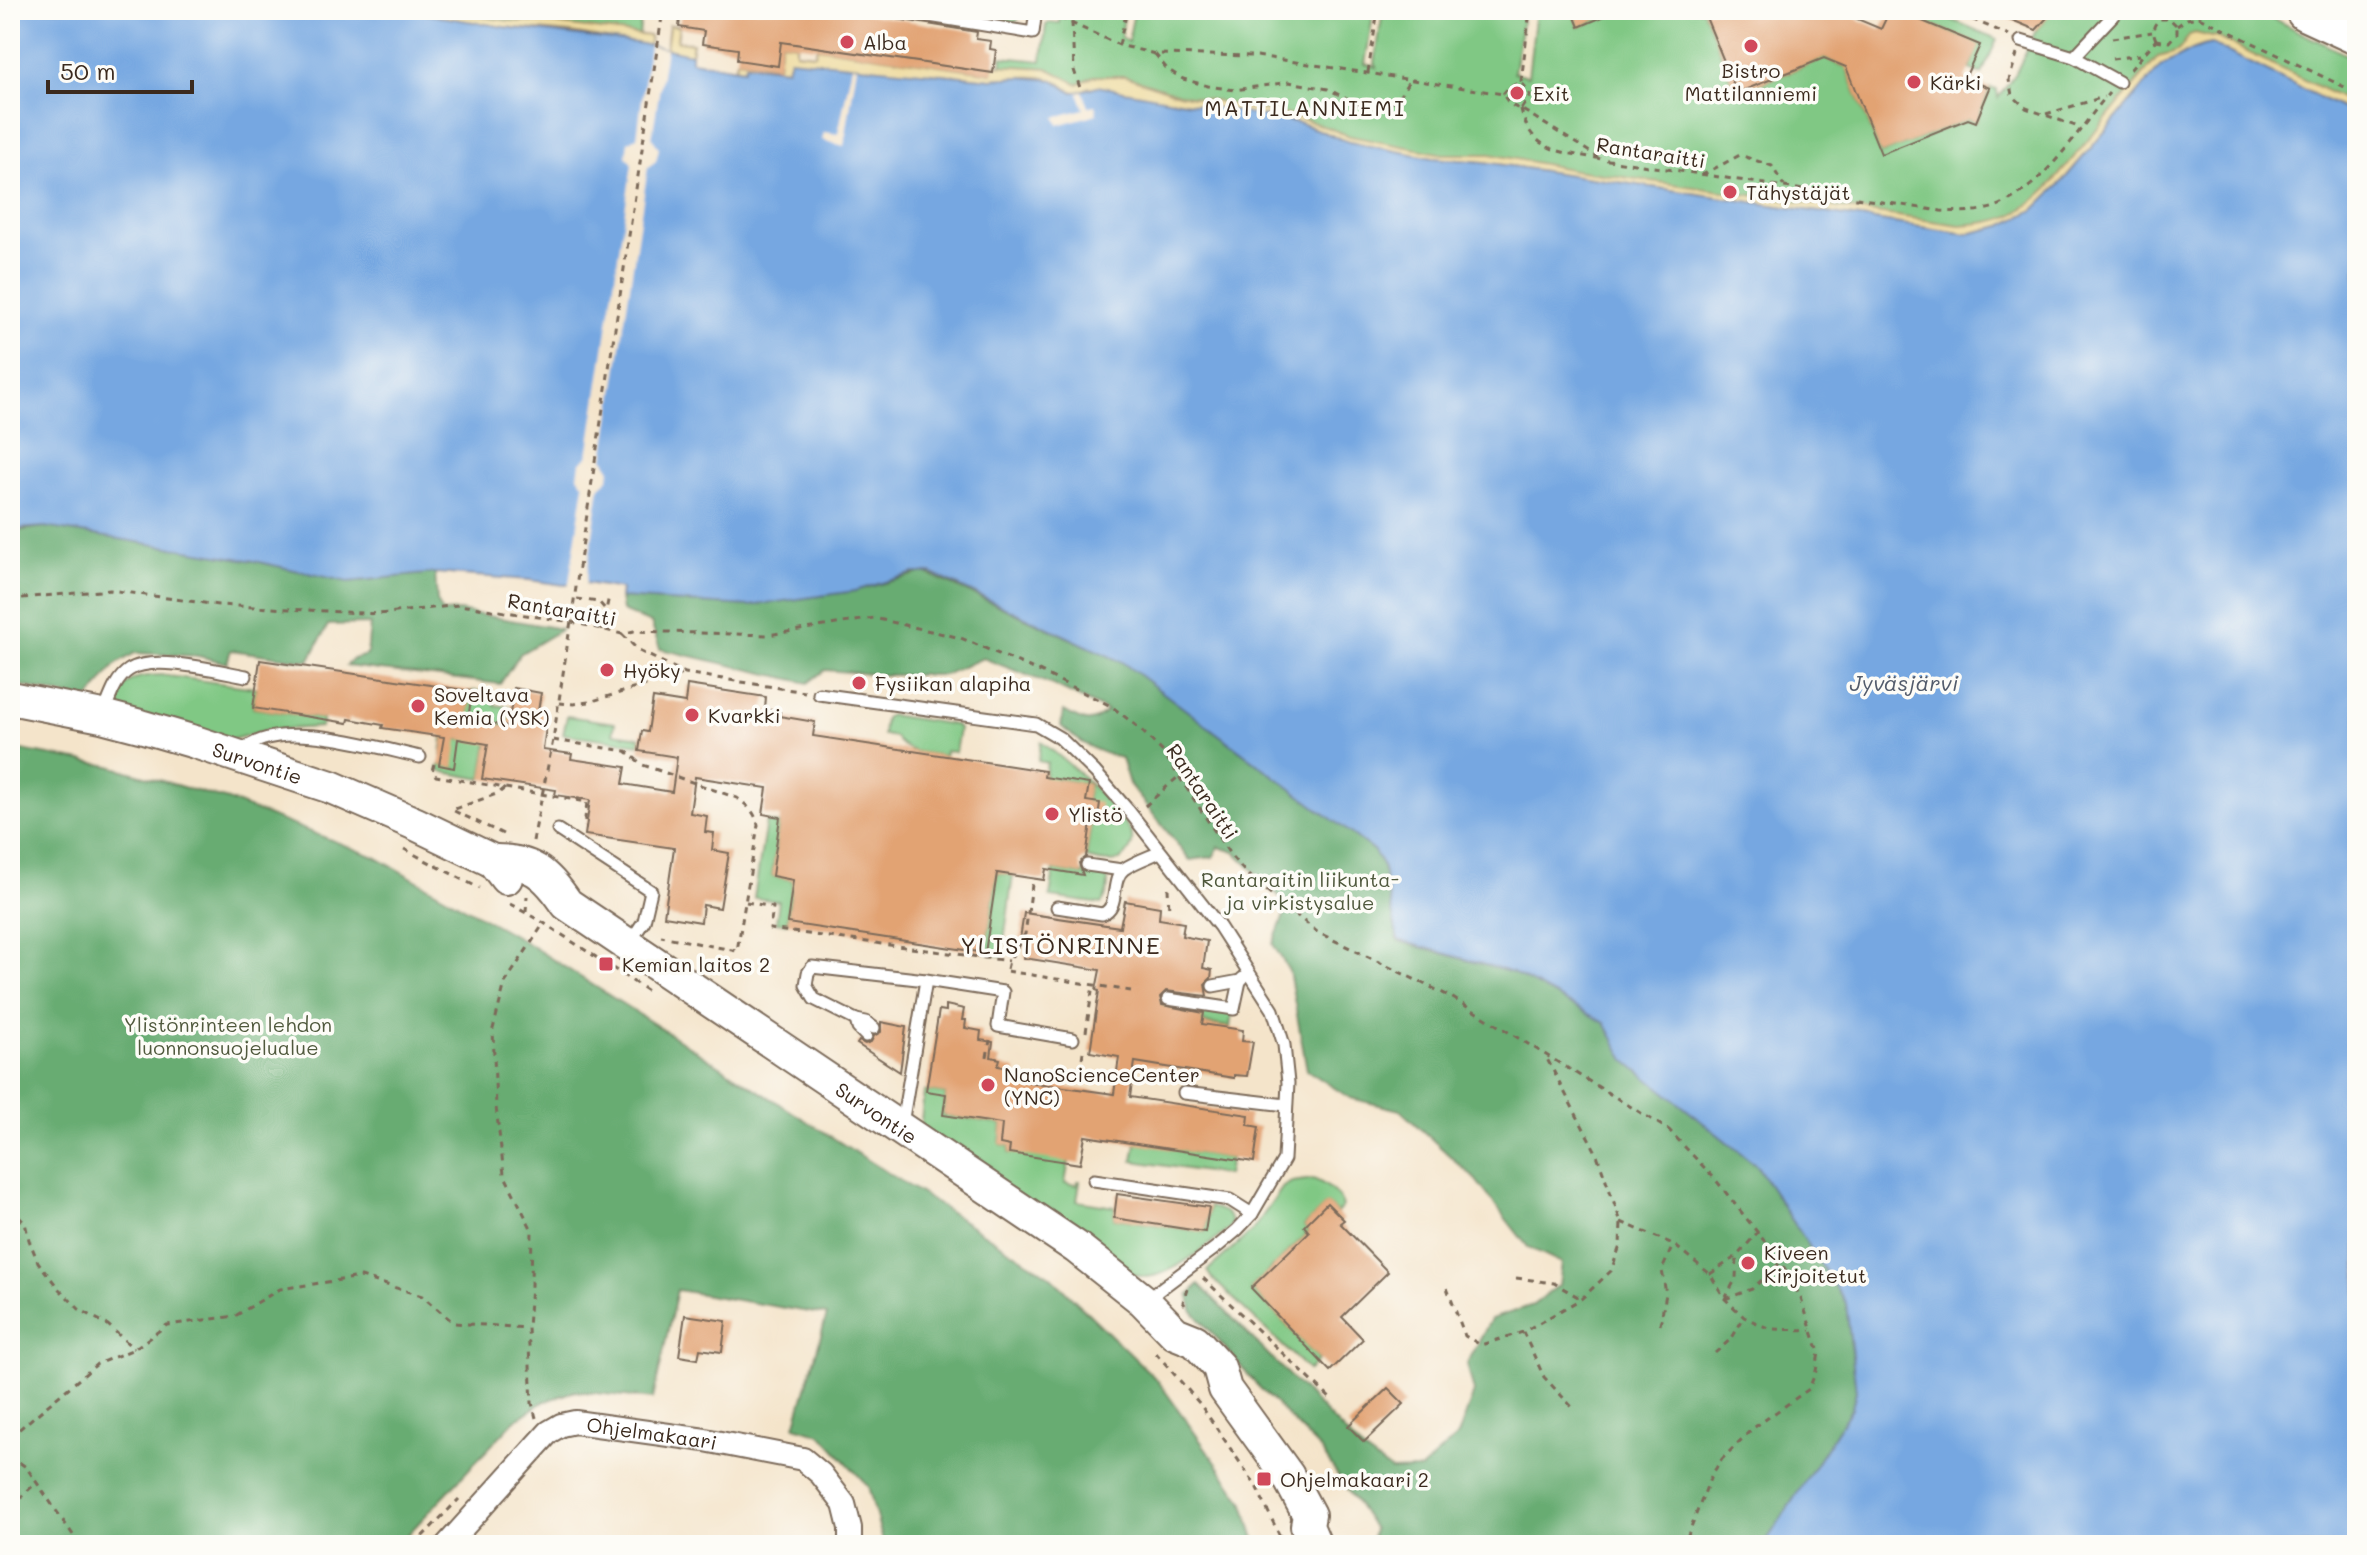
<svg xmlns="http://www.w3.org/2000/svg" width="2367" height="1555" font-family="Mali,sans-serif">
  <rect width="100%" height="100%" fill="#fdfcf7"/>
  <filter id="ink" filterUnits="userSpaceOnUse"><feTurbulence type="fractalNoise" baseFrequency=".0125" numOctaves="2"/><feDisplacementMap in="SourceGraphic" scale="16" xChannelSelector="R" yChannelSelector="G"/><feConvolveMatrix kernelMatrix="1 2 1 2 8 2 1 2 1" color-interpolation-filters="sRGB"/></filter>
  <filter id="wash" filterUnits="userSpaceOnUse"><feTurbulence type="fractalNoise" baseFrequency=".006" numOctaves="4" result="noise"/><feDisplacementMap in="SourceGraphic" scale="32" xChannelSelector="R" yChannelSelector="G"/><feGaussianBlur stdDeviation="1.8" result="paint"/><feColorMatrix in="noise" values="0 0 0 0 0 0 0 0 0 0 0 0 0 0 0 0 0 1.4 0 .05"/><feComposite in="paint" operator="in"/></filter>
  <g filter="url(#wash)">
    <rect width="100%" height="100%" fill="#f4e4ca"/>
    <g fill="#80c884" stroke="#5e7951" stroke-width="2">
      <path d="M400,10h242l-4,33z"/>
      <path d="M931,10c21,0 73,-5 88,9l-4,4z"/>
      <path d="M1061,10h64l-4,27 7,5 6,-30 7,1v-3h233l-9,54 12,3 -2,-4 8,-53h141l-10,62 14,4 8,-66h36l7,17 41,-17h83l34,83 87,-35 22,9 35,87 87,-35 8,3 14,-34 7,2 1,8 18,-25 20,-43 17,-20h202l102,50v56l-323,94 -67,24 -483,-72 -401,-71 -36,-23 -46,-2 1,-9 40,4 4,-36 5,-3 8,1z"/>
      <path d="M1896,10h33l68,29 -15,35 -13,-5 10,-24z"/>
      <path d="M161,675l95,13 -3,20 70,11 -2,8 -54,3 -37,10 -112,-30 -3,-7c12,-25 19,-27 46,-28z"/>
      <path d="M472,691l21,2 2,12 16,2 -3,19 -17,-2 -9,55 -44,-8 1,-6 15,2 -13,-12 2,-18 21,3z"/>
      <path d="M890,715l65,10 4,4 -4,23 -10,-1 -1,5c-18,-3 -39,-2 -49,-19l-12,-2 2,-17z"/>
      <path d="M567,716l48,7 -2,10 28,4 -1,7 -77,-10z"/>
      <path d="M1041,742c30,22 54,44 78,74 5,6 11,12 13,21 1,6 -1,12 -5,17 -9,13 -29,7 -41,4l5,-35 -5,-22 3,-17 -32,-5 -13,3 3,-19 -9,-2z"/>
      <path d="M766,822l13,2 -7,52 21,4 -6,43 -11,-1 3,-21 -25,-3z"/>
      <path d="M1054,870l29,5 1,-4 22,3c4,8 1,24 -5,30l-51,-7z"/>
      <path d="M997,873l16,2 -11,81 -17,-3z"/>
      <path d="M1162,1002l70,10 -2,15 -70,-11z"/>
      <path d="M927,1091l19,3 -3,21 59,9 -2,20 10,2 -1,7 61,2 -5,28 12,2 1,-4h2l-3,20 38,6 -1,11 91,14 4,-25c11,3 20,4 23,16l-3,6c-21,16 -56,46 -83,48 -5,0 -13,-3 -18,-4l-208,-143 4,-38z"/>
      <path d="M1136,1143l94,15 -3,17 -94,-14z"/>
      <path d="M1313,1179c11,4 26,15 30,27l-6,7 -10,-9 -23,22 5,6 -58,56 68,71 -10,12 -98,-94 -4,-6 45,-40 31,-44 9,-5z"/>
    </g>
    <g fill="#68ac72" stroke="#526b48" stroke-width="2">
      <path d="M45,527l210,34 93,21 87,-9 2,28 5,11 17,-1 103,18 -42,25 -20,30 -154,-18 7,-7 14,-4 3,-31 -42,1 -19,36 -78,-11 -4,13 -29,-7 -63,-3 -21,13 -26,35 -78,-18v-151z"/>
      <path d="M924,572l198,90 251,188 9,14 16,77 115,32 93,50 20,37 131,106 89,137 10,88 -4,17 -88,137h-393l3,-16 -55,-81 -62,-63 -65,-75 -3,-15 10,-11 162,165 30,22 29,-1 38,-34 16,-44 -7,-28 24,-45 42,-14 26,-20 3,-22 -34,-16 -53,-68 -75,-69 -50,-12 -43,-28 -18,-99 -16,-27 15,-39 -53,-53 -16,-5 -6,10 -23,3 -61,-76 -8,-26c-25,-6 -41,-15 -60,-32l3,-15c19,11 26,16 43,0l-52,-25 -72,-28 -39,17h-60l-59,-5 -17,13 -148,-34 -9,-26 -29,-12 -2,-13 129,8 106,-15z"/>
      <path d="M10,748l100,18 118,34 147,57 144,81 531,338 108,105 85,120 14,44h-373l-16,-59 -47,-52 -26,-8 32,-111 -150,-25 -24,109 -78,-8 -32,11 -29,19 -116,124h-388v-47l6,-3 -3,-22 -3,-3z"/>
    </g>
    <g fill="#eeda9e" stroke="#94825e" stroke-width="2">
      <path d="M400,10h32l78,11 45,3 95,12 -1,10 -78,-13 -67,-6z"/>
      <path d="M669,25l10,1 -2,15 16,2 -2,11 -25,-5z"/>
      <path d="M2195,33l17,4 3,-1 142,70v10l-145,-72c-20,3 -32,14 -51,22l-100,117 -27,27 -32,16 -35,8 -483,-72 -51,-4 -84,-16 -49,-19 -211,-36c-19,12 -20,-2 -36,-7 -18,-6 -42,-2 -61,-1l-202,-19 -3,9 -41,-5 -2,5 -9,-1 2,-8 41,6 3,-24 15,2v8l19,2 2,-7 175,26 2,-8 53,3 31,16 16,-8h31l54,18 119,23 52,19 93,18h47l84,16 386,55c43,-3 56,-7 88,-37l110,-131c20,-5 20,-3 31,-22z"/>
    </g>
    <path fill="#76a7e1" stroke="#586880" stroke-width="2" d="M10,10h390l104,17 133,16 54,11v7l53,8 1,-5 42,5 3,-10 202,20 28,-2 34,3 17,12h7l19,-6 203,37 49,19 84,16 51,4 483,72 35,-8 32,-16 27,-27 100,-117c19,-8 31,-19 51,-22l145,72v1429h-593l88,-137 4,-17 -10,-88 -89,-137 -132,-106 -20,-37 -92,-50 -115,-33 -16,-76 -9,-14 -251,-188 -191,-89h-17l-59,18 -106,15 -129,-8 1,-9 -35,-6 -22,2 -35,-5 -94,-7 -87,9 -93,-21 -210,-34 -29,2 -6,3z"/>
    <g fill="#f4e4ca">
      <path d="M649,46l17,3 -14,89 7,10 -3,13 -8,6 -44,292 6,9 -1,11 -9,8 -15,100 -17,2 16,-104 -6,-9 2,-13 8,-7 44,-292 -6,-8 2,-14 9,-5z"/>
      <path d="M852,65l5,1 -13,80 -22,-6 2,-8 14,2z"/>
      <path d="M1083,91l6,16 6,-2 2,9 -39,11 -3,-8 29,-8 -6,-17z"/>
    </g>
    <g id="blocks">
      <g fill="#e2a373">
        <path d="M681,10h160l136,22 -1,7 15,2 -1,8 6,1 -3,23 -212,-31 -3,24 -41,-6 1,-11 -36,-5 2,-13 -25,-4z"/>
        <path d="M1572,10h47l-40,17z"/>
        <path d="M1703,10h133l45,19 9,-19h6l84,35 -15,33 25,10 -14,34 -8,-3 -87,35 -35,-87 -22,-9 -87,35z"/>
        <path d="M1988,10h66l-18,20z"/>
        <path d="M260,660l212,31 -4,29 40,6 6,-38 27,5 -3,18 10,1 -5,38 29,4 -1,5 55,8 -3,17 49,8 5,-35 -38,-6 3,-20 6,1 5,-34 32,5 2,-18 79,12 -1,12 15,3 -1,4 36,6 -2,14 232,35 -1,6 45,7 -3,17 14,2 -3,21 -6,-1 -5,34 -7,6 4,12 -37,-6 -2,11 -47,-7 -12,80 -198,-30 6,-43 -21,-4 8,-59 -17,-3 4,-26 -72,-11 -5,36 17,3 -2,16 9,1 -2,17 17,3 -9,55 -17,-3 -2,17 -37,-6 10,-68 -89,-13 5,-35 -35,-5 1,-5 -74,-11 6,-35 -30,-5 -4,29 -15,-3 5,-28 -62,-9 1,-3 -34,-6 -1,4 -95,-15z"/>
        <path d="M1125,901l35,6 -1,12 25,4 -2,13 25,5 -4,27 9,2 -1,8 -6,6 2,12 -41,-5 -6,6 2,8 42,8 -2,11 41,6 -1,11 11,1 -6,34 -13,-1v3l-99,-16 -5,35 119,18 -1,10 11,2 -5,35 -169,-26 -5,28 -71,-11 1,-7 -10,-2 2,-20 -59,-9 3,-21 -20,-3 13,-81 7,1v-6l18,4 -2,11h4l-1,8 16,3 -1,9 13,2 -2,15 9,2 -2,7 18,3 -2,11 100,14 5,-37 -29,-5 9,-61 -3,-1 4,-20 -76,-12 3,-18 -7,-1 4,-26 96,14z"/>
        <path d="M881,1022l25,5 -6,45 -43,-28 2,-3 6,3 6,-2 3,-6 7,-4z"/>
        <path d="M1117,1194l92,13 -4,25 -91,-14z"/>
        <path d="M1327,1203l17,17 -4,3 48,49 -46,45 21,22 -33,32 -79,-83 58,-56 -5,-6z"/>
        <path d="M685,1315l41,6 -4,31 -22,-3 -2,10 -19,-3z"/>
        <path d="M1388,1388l16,16 -40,38 -16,-16z"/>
      </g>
    </g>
  </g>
  <g filter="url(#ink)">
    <use href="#blocks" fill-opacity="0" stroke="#7c6b5a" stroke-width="2"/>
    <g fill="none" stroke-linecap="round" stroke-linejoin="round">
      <g stroke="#7c6b5a" stroke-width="15">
        <g id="lane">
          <path d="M892,10l141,23 3,-23"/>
          <path d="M2118,10l-44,47 45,25"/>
          <path d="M2021,41l53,16"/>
          <path d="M819,694l217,30 24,14 35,34 33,38 91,116 54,84 11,35 4,38 -4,76 -32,55 -15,16 -19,16 -71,53"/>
          <path d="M104,712c6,-14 11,-33 25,-42 24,-16 89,1 117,6"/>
          <path d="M241,753c32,-38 137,-5 179,4"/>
          <path d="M558,830l93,61 -7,30 -14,21"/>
          <path d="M1087,865l35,5"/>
          <path d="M1057,907l45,7c19,-7 7,-33 22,-45 10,-7 25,-12 36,-17"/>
          <path d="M926,980l77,12 -5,34 75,13"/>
          <path d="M1213,986l27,-5 3,-3"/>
          <path d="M1168,999l66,10 6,-28"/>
          <path d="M856,1020l-42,-21 -8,-14 2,-12 4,-6 114,13 -24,144"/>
          <path d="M866,1036l-8,-8 -2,-8 10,2 8,6"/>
          <path d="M1184,1093l102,12"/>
          <path d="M1094,1180l136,20 22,14"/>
        </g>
      </g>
      <g stroke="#7c6b5a" stroke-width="26">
        <g id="street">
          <path id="s1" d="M447,1545l102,-113 12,-7 14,-3 130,18 98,19 18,15 23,30 6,24v17"/>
        </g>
      </g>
      <g stroke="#7c6b5a" stroke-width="36">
        <g id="secondary">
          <path id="s2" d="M10,698l92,18 38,10 55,16 136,45 85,37 77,37 13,17"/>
          <path id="s3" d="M493,861c38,-1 53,12 74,43l509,343 68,54 31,32 20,8 24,26 6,22 63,87 21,39 -2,11 8,19"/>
        </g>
      </g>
      <g stroke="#7c6b5a" stroke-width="46">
        <path id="highway" d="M2307,10l50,23"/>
      </g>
      <g stroke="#7c6b5a" stroke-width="3" stroke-dasharray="6 6" stroke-linecap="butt">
        <path d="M1950,10l59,25"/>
        <path d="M1049,13l70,32 36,9 102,2 246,38c5,9 9,13 18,15l77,48"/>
        <path d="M1072,22l2,48 7,21"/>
        <path d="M2177,26l10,-7 12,-2 158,76"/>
        <path d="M2112,38l40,-6"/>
        <path d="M2156,40c-4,-10 -4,-14 4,-21h10l6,6"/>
        <path d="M2156,40l13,2 8,-9v-6"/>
        <path d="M1119,45l8,-35"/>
        <path d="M1155,54l12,15 16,10 25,7 27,4 54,-8 39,7 27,14 21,7 22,-11 12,-20"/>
        <path d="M2017,54l-8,26 3,15 14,13 55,20"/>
        <path d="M2112,59l28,-4"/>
        <path d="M2130,70l26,-30"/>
        <path d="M1368,72l10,-62"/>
        <path d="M1521,82l9,-72"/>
        <path d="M1503,94l5,-6 13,-6 6,7 3,7 -9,13"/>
        <path d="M1521,109c10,45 43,43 81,50l339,52c21,1 42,2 61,-7 46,-22 75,-73 107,-111"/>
        <path d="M2046,114l58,-17"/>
        <path d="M1702,175l38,-20 32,11 12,20"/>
        <path d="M10,599l100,-9 108,15 161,9 80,-9 113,17 50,12 12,-3 134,4 106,-17 87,20 80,34 70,34 27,21 25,25 68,104 18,20 68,56 134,65 218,133 46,49 66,83 19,34 19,56 -3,19 -7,18 -57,40 -30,30 -11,17 -27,69"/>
        <path d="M577,599l22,3 6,7"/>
        <path d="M602,630l7,-34"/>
        <path d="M622,634l17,17 46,22 120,19"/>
        <path d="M559,703l15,1 15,-2 94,-28"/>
        <path d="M553,740l73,11 17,14 94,33c11,8 18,14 21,27l-21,126 -76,-15"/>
        <path d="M434,764l-2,7 4,5 151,26 -3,25"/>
        <path d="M1145,806l33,-29"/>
        <path d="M503,834l-51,-24 47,-17 7,-6"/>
        <path d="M533,841l20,-101 110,-730"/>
        <path d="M404,849l75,39"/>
        <path d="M1168,888l1,24"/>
        <path d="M746,902l27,5 -3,22 239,32"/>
        <path d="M510,904l34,19 105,69"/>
        <path d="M526,912l1,-16"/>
        <path d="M1007,969l2,-8 16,-27 8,-56"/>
        <path d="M1007,971l124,20"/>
        <path d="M1086,1032l7,-47"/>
        <path d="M1083,1052l-3,21 95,9"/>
        <path d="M987,1057l3,-17"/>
        <path d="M10,1208l15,15 4,17 9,22 21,27 20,20 29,16 26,24"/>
        <path d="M1621,1222l52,22 37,30 15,25 19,18 26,12 41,1"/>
        <path d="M1710,1274l27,-18 21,-24"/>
        <path d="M1203,1278l129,122"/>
        <path d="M1516,1278l38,5 26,15"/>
        <path d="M1447,1288l18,48 16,9 42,-13 58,-33 30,-28 9,-25 1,-24 -25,-70 -51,-97"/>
        <path d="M1725,1299l27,-10 29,-27"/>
        <path d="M1725,1299l11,-21 1,-21"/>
        <path d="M1185,1305l-2,-3 4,-13"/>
        <path d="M1660,1325l6,-31 -4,-24 11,-25"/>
        <path d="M1523,1332l21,45 29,31"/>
        <path d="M1156,1353l44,51 56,82 28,59"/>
        <path d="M1715,1353l17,-15 12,-21"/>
        <path d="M536,1418l-4,-15 -4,-75 3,-42 1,-56 -28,-56 -8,-67 -3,-78 12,-46 39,-60"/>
        <path d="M10,1437l87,-73 37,-15 33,-24 68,-9 45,-27 81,-12 61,19 32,27 73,5"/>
        <path d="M10,1456l16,11 54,78"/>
        <path d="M10,1507l26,-24"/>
        <path d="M414,1545l45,-46"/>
      </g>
      <use href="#lane" stroke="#fff" stroke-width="11"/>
      <use href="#street" stroke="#fff" stroke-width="22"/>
      <use href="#secondary" stroke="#fff" stroke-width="32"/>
      <use href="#highway" stroke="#fff" stroke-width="42"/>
    </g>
  </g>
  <g fill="#d1495b" stroke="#fdfcf7" stroke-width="3">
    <circle cx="847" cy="42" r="8"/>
    <circle cx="1751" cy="46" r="8"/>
    <circle cx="1914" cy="82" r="8"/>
    <circle cx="1517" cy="93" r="8"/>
    <circle cx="1730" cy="192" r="8"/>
    <circle cx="607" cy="670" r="8"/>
    <circle cx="859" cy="683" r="8"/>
    <circle cx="418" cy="706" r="8"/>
    <circle cx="692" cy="715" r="8"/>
    <circle cx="1052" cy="814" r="8"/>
    <rect x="598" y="956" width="16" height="16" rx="4"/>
    <circle cx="988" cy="1085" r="8"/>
    <circle cx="1748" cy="1263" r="8"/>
    <rect x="1256" y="1471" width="16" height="16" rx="4"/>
  </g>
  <g text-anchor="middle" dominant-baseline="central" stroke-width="7" stroke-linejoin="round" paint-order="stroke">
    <g font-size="20" fill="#3b2a1e" stroke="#fdfcf7" text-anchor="start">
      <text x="863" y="42">Alba</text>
      <text x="1751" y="70" text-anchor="middle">Bistro<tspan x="1751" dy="23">Mattilanniemi</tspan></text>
      <text x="1930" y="82">Kärki</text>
      <text x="1533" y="93">Exit</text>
      <text x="1746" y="192">Tähystäjät</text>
      <text x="623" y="670">Hyöky</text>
      <text x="875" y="683">Fysiikan alapiha</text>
      <text x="434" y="694">Soveltava<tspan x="434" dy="23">Kemia (YSK)</tspan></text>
      <text x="708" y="715">Kvarkki</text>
      <text x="1068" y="814">Ylistö</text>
      <text x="622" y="964">Kemian laitos 2</text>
      <text x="1004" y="1074">NanoScienceCenter<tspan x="1004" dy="23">(YNC)</tspan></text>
      <text x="1764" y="1252">Kiveen<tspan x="1764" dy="23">Kirjoitetut</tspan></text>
      <text x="1280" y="1479">Ohjelmakaari 2</text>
    </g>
    <g font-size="20" fill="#3b2a1e" stroke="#fdfcf7">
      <text transform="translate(1651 152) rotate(9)">Rantaraitti</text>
      <text transform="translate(562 609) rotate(10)">Rantaraitti</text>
      <text stroke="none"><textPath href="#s2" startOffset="256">Survontie</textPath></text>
      <text transform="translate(1203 791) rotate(56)">Rantaraitti</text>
      <text stroke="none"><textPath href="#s3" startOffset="464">Survontie</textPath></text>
      <text stroke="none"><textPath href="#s1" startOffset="258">Ohjelmakaari</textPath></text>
    </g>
    <g font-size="20" fill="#50593d" stroke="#fdfcf7">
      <text x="1300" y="879">Rantaraitin liikunta-<tspan x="1300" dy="23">ja virkistysalue</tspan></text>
      <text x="228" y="1024">Ylistönrinteen lehdon<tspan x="228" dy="23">luonnonsuojelualue</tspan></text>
    </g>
    <g font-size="22" letter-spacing="2" fill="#3b2a1e" stroke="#fdfcf7">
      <text x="1305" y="107">MATTILANNIEMI</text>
    </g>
    <g font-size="22" font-style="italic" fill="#535c6c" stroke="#fdfcf7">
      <text x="1904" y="682">Jyväsjärvi</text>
    </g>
    <g font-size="24" letter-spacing="2" fill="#3b2a1e" stroke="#fdfcf7">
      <text x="1061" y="944">YLISTÖNRINNE</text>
    </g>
  </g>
  <rect width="2367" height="1555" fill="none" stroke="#fdfcf7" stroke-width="40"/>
  <path d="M48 80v12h144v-12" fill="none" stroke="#3b2a1e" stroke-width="4"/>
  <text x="60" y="80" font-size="24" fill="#3b2a1e" stroke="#fdfcf7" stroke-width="6" paint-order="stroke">50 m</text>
</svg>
